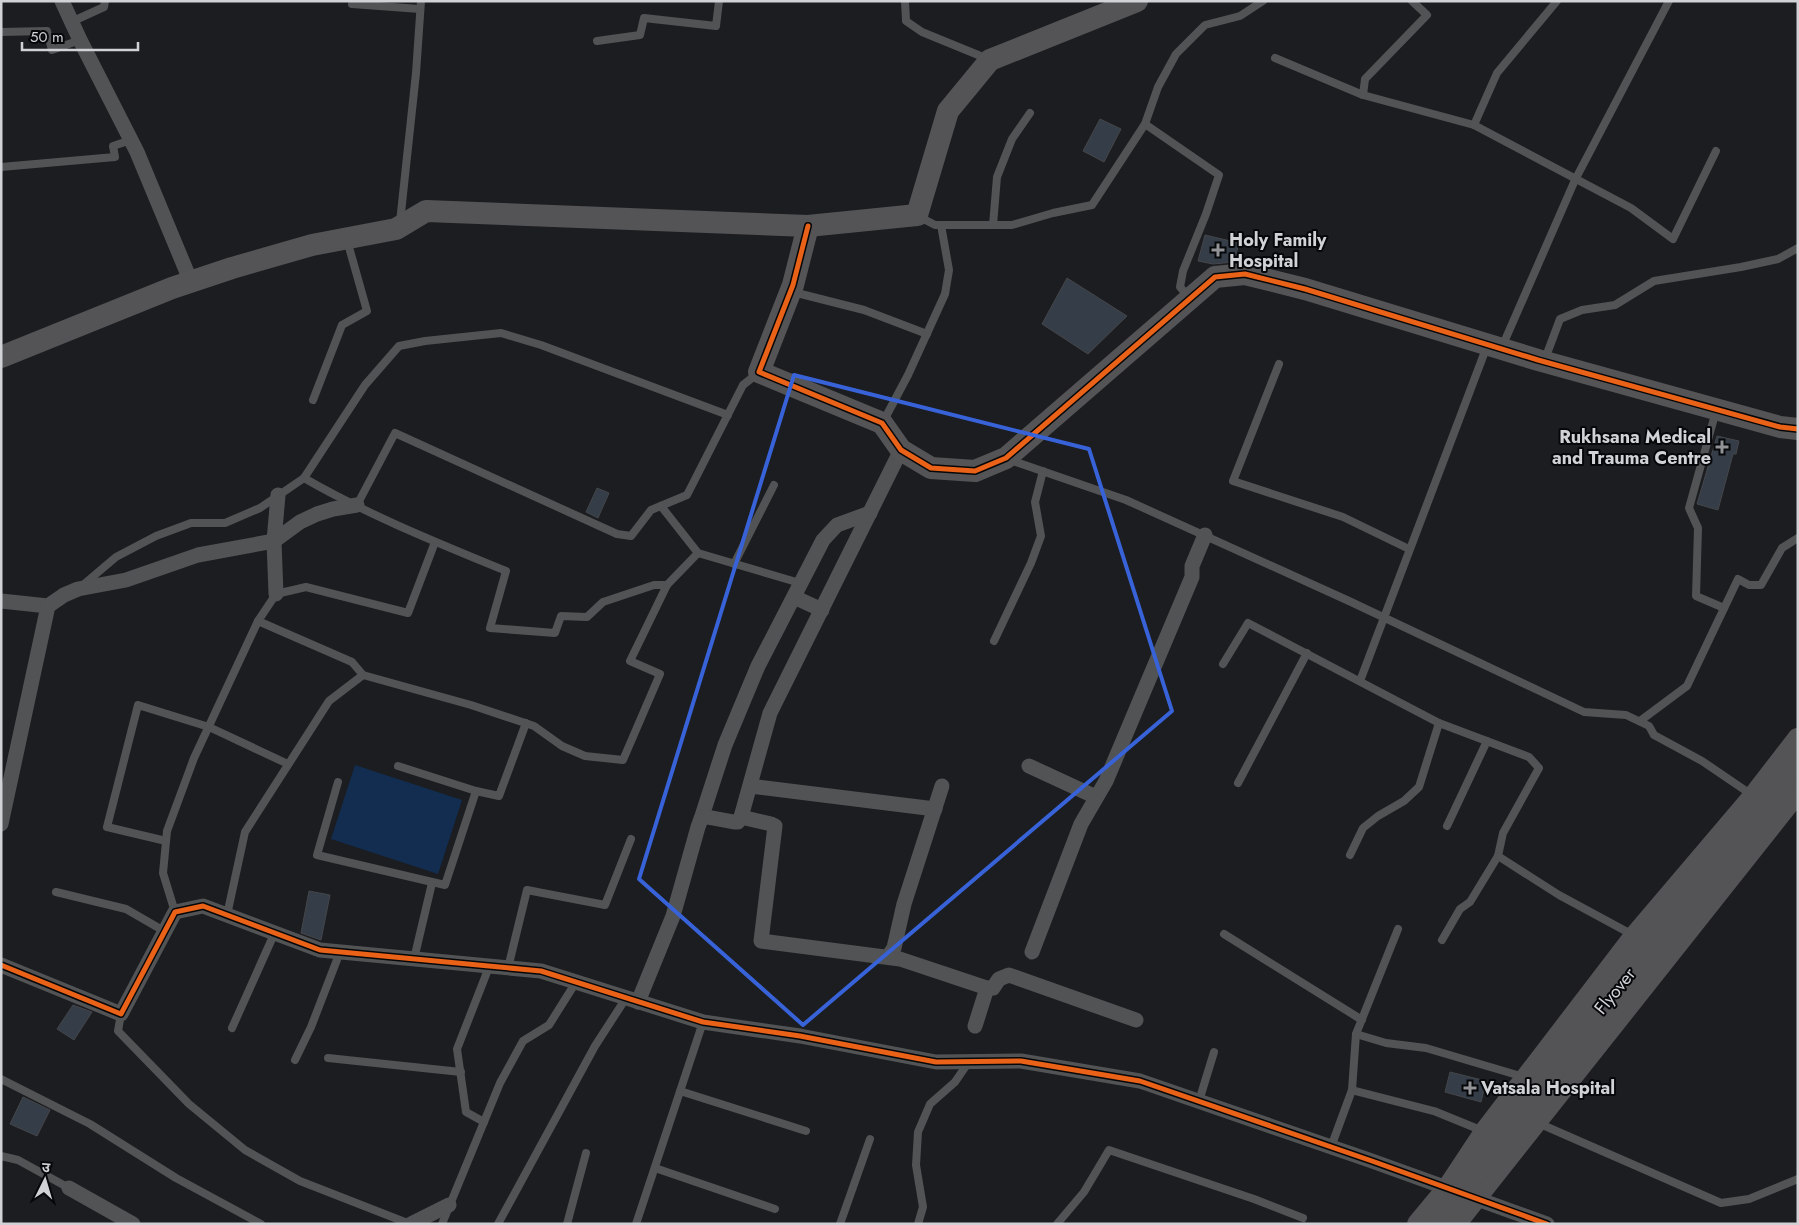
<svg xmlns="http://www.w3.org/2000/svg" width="1799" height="1225" font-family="Jost,'Noto Sans Devanagari',sans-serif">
  <rect width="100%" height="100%" fill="#1b1d20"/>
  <path fill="#122d50" d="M355,765l107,35 -24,74 -107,-35z"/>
  <g fill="#343d48" stroke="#454649">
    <path d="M1100,119l21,10 -17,33 -21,-11z"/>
    <path d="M1205,235l34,8 -5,19 -21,2 -15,-3z"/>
    <path d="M1067,278l60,38 -39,38 -46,-30z"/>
    <path d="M1717,436l22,5 -3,13h-3l-15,56 -21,-6z"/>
    <path d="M597,488l12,5 -11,25 -12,-6z"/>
    <path d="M309,891l21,4 -9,45 -20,-7z"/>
    <path d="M73,1005l19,7 -18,28 -17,-11z"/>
    <path d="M1450,1072l36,9 -5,21 -36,-10z"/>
    <path d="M23,1097l27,13 -13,26 -27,-12z"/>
  </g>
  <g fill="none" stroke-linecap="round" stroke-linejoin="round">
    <g stroke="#515354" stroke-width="8">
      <path d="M905,1l1,20 16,11 66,27"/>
      <path d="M352,4l68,5"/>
      <path d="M71,22l33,-15 1,-6"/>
      <path d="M1,32l46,-1 5,19 28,-10"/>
      <path d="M597,41l43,-6 4,-17 72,8 3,-25"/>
      <path d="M1275,58l88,37 111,30 157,83 42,31 43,-88"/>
      <path d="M1363,95l2,-16 62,-64 -15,-14"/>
      <path d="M1145,124l13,-37 18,-33 29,-29 35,-9 23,-15"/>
      <path d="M1474,125l23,-52 60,-72"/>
      <path d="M1,167l114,-10 -2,-11 18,-6"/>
      <path d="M918,216l17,9h77l41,-12 39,-8 53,-81 74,51 -13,39 -23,57 -3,16 9,10"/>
      <path d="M400,222l16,-149 5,-72"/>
      <path d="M993,225l4,-48 15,-38 18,-26"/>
      <path d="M793,292l71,18 63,24"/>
      <path d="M1502,347l73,-167 94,-179"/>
      <path d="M1545,359l15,-40 22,-9 33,-5 39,-24 87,-14 37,-8 20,-11"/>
      <path d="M1279,364l-46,117 110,36 66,32"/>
      <path d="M313,400l29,-75 25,-14 -20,-71"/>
      <path d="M1716,411l-27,97 9,20 -2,68 28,12"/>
      <path d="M883,422l25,-47 37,-81 4,-24 -8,-45"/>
      <path d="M1010,460l116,40 223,101 235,111 42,3 23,11 5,9 48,26 50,34"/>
      <path d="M304,478c64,37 134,65 202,93l-16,57 65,5 6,-17 26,1 16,-15 51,-17h13"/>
      <path d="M357,505l38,-72 222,101 14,2 20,-26 36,-15 56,-110 14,-11"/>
      <path d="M661,506l37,47 95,28"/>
      <path d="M734,564l40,-79"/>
      <path d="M83,585l33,-28 40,-21 35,-13h34l35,-15 44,-30 61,-93 34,-39 26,-5 76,-8 40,12 187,70"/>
      <path d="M258,621l94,41 11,13 108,30 63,21 28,20 23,10 38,4 37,-86 -30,-13 37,-76 31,-32"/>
      <path d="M994,641l37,-78 10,-27 -6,-34 8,-31"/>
      <path d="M1223,664l25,-41 191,100 90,34 10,11 -36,65 -5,23 -28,46 -10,7 -18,31"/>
      <path d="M1360,681l127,-335"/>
      <path d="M1640,721l47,-35 51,-107 11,6h12l21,-37 16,-10"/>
      <path d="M398,766l78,25 23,5 27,-73"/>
      <path d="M338,782l-21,73 128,30 31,-94"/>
      <path d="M1238,783l69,-130"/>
      <path d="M1447,826l40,-85"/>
      <path d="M166,841l-59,-14 31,-122 71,22 79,37"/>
      <path d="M1350,855l13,-27 15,-12 26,-15 15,-14 20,-64"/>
      <path d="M1498,856l61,39 74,40"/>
      <path d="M56,892l70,17 38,22"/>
      <path d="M175,912l-12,-39 4,-42 27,-73 64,-137 18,-27 30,-7 102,26 27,-71"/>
      <path d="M227,915l18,-83 84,-131 34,-26"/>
      <path d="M1224,934l138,86"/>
      <path d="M414,959l18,-76"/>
      <path d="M508,968l19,-78 78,15 26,-66"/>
      <path d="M121,1014l-3,17 71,73 56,46 55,31 110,43"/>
      <path d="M232,1028l43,-96"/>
      <path d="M1356,1034l30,9 40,5 98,29"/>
      <path d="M328,1058l133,14"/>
      <path d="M295,1060l16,-33 29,-75"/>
      <path d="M1,1079l89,45 86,54 85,46"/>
      <path d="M1352,1090l82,21 49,20"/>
      <path d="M680,1091l126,40"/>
      <path d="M1199,1101l15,-49"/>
      <path d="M484,1122l-18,-10 -9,-63 32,-82"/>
      <path d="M1538,1123l183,80 28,-4 49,-20"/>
      <path d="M1331,1147l21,-57 4,-56 42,-105"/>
      <path d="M1,1156l17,4 51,28"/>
      <path d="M655,1168l120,41"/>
      <path d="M442,1224l58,-141 23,-42 26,-16 27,-43"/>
      <path d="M498,1224l97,-178 31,-48"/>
      <path d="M567,1224l19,-71"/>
      <path d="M636,1224l67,-202"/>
      <path d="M840,1224l30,-85"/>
      <path d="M918,1224l5,-17 -7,-42 2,-33 12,-28 25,-22 13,-19"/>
      <path d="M1057,1224l27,-32 25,-42 145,49 49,19"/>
    </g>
    <g stroke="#515354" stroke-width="15">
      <path d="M62,1l18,39 57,112 54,130"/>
      <path d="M276,594l-2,-53 4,-46"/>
      <path d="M794,597l28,13"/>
      <path d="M1,601l47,5 -47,218"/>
      <path d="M48,606l16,-11 14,-6 48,-9 72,-25 76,-14 26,-19 17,-8 16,-5 24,-4"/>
      <path d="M1029,766l67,31"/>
      <path d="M750,786l185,23"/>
      <path d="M741,817l30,7 4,2 -14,115 139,18 87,29"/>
      <path d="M701,819l24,-74 33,-79 65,-126 14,-15 33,-12"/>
      <path d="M1032,952l49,-128 25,-43 86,-204v-11l13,-31"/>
      <path d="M888,957l6,-9 10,-44 38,-118"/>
      <path d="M1,965l120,49 54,-102 28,-6 117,44 221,21 162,51 97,14 136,26 85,-1 119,20 232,80 175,63"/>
      <path d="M638,1002l35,-86 25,-89 3,-8 6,-2 27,5h4l3,-5 29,-104 131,-263"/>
      <path d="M975,1026l12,-38h6l6,-9 10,-4 127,45"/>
      <path d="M69,1188l64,36"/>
      <path d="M411,1224l38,-19"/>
    </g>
    <g stroke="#545456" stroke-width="22">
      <path d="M808,226l-15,59 -34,87 123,51 19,27 30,18 44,3 31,-13 209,-181 30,-3 60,15 233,71 242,67 18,2"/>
      <path d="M1,357l171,-69 60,-20 80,-23 84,-16 30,-18 382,15 109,-11 31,-104 42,-51 147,-59"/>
      <path d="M1418,1224l30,-36 37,-56 150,-196 119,-140 44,-57"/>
      <path d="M1455,1224l343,-433"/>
    </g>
    <path stroke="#545456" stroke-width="22" d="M1437,1224l144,-190 217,-272"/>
    <g stroke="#060709" stroke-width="8">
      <g id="cycleway">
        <path d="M808,226l-15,59 -34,87 123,51 19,27 30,18 44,3 31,-13 209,-181 30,-3 60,15 233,71 242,67 18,2"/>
        <path d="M1,965l120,49 54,-102 28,-6 117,44 221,21 162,51 97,14 136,26 85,-1 119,20 232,80 175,63"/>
      </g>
    </g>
    <use href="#cycleway" stroke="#ea6118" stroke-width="5"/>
  </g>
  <path fill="none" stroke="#3862d8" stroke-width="4" stroke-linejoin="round" d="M794,375l295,74 83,262 -369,314 -164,-146z"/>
  <g fill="#919396" stroke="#060709" stroke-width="2">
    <path d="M1215.5 242.5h5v5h5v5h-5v5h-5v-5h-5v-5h5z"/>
    <path d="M1719.5 439.5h5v5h5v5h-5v5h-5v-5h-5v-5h5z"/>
    <path d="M1467.5 1080.5h5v5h5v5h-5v5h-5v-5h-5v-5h5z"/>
  </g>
  <g text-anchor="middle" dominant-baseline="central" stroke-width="4" stroke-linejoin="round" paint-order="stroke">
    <g font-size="18" font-weight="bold" fill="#d0d2d6" stroke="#060709" text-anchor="start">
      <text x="1229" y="240">Holy Family<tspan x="1229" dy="21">Hospital</tspan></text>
      <text x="1711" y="437" text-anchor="end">Rukhsana Medical<tspan x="1711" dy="21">and Trauma Centre</tspan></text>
      <text x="1481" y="1088">Vatsala Hospital</text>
    </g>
    <g font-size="18" fill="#d0d2d6" stroke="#060709">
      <text transform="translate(1615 991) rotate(-51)">Flyover</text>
    </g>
  </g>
  <rect width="1799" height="1225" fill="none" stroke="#d0d2d6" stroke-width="5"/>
  <g transform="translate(45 1180) rotate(5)" stroke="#060709" stroke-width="4" paint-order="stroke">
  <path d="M0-4L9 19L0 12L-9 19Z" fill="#d0d2d6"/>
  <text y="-8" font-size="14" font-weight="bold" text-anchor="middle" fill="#d0d2d6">उ</text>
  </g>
  <path d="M22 42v8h116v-8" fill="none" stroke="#d0d2d6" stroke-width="2.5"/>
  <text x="30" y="42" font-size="15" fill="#d0d2d6" stroke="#060709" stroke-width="4" paint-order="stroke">50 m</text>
</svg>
